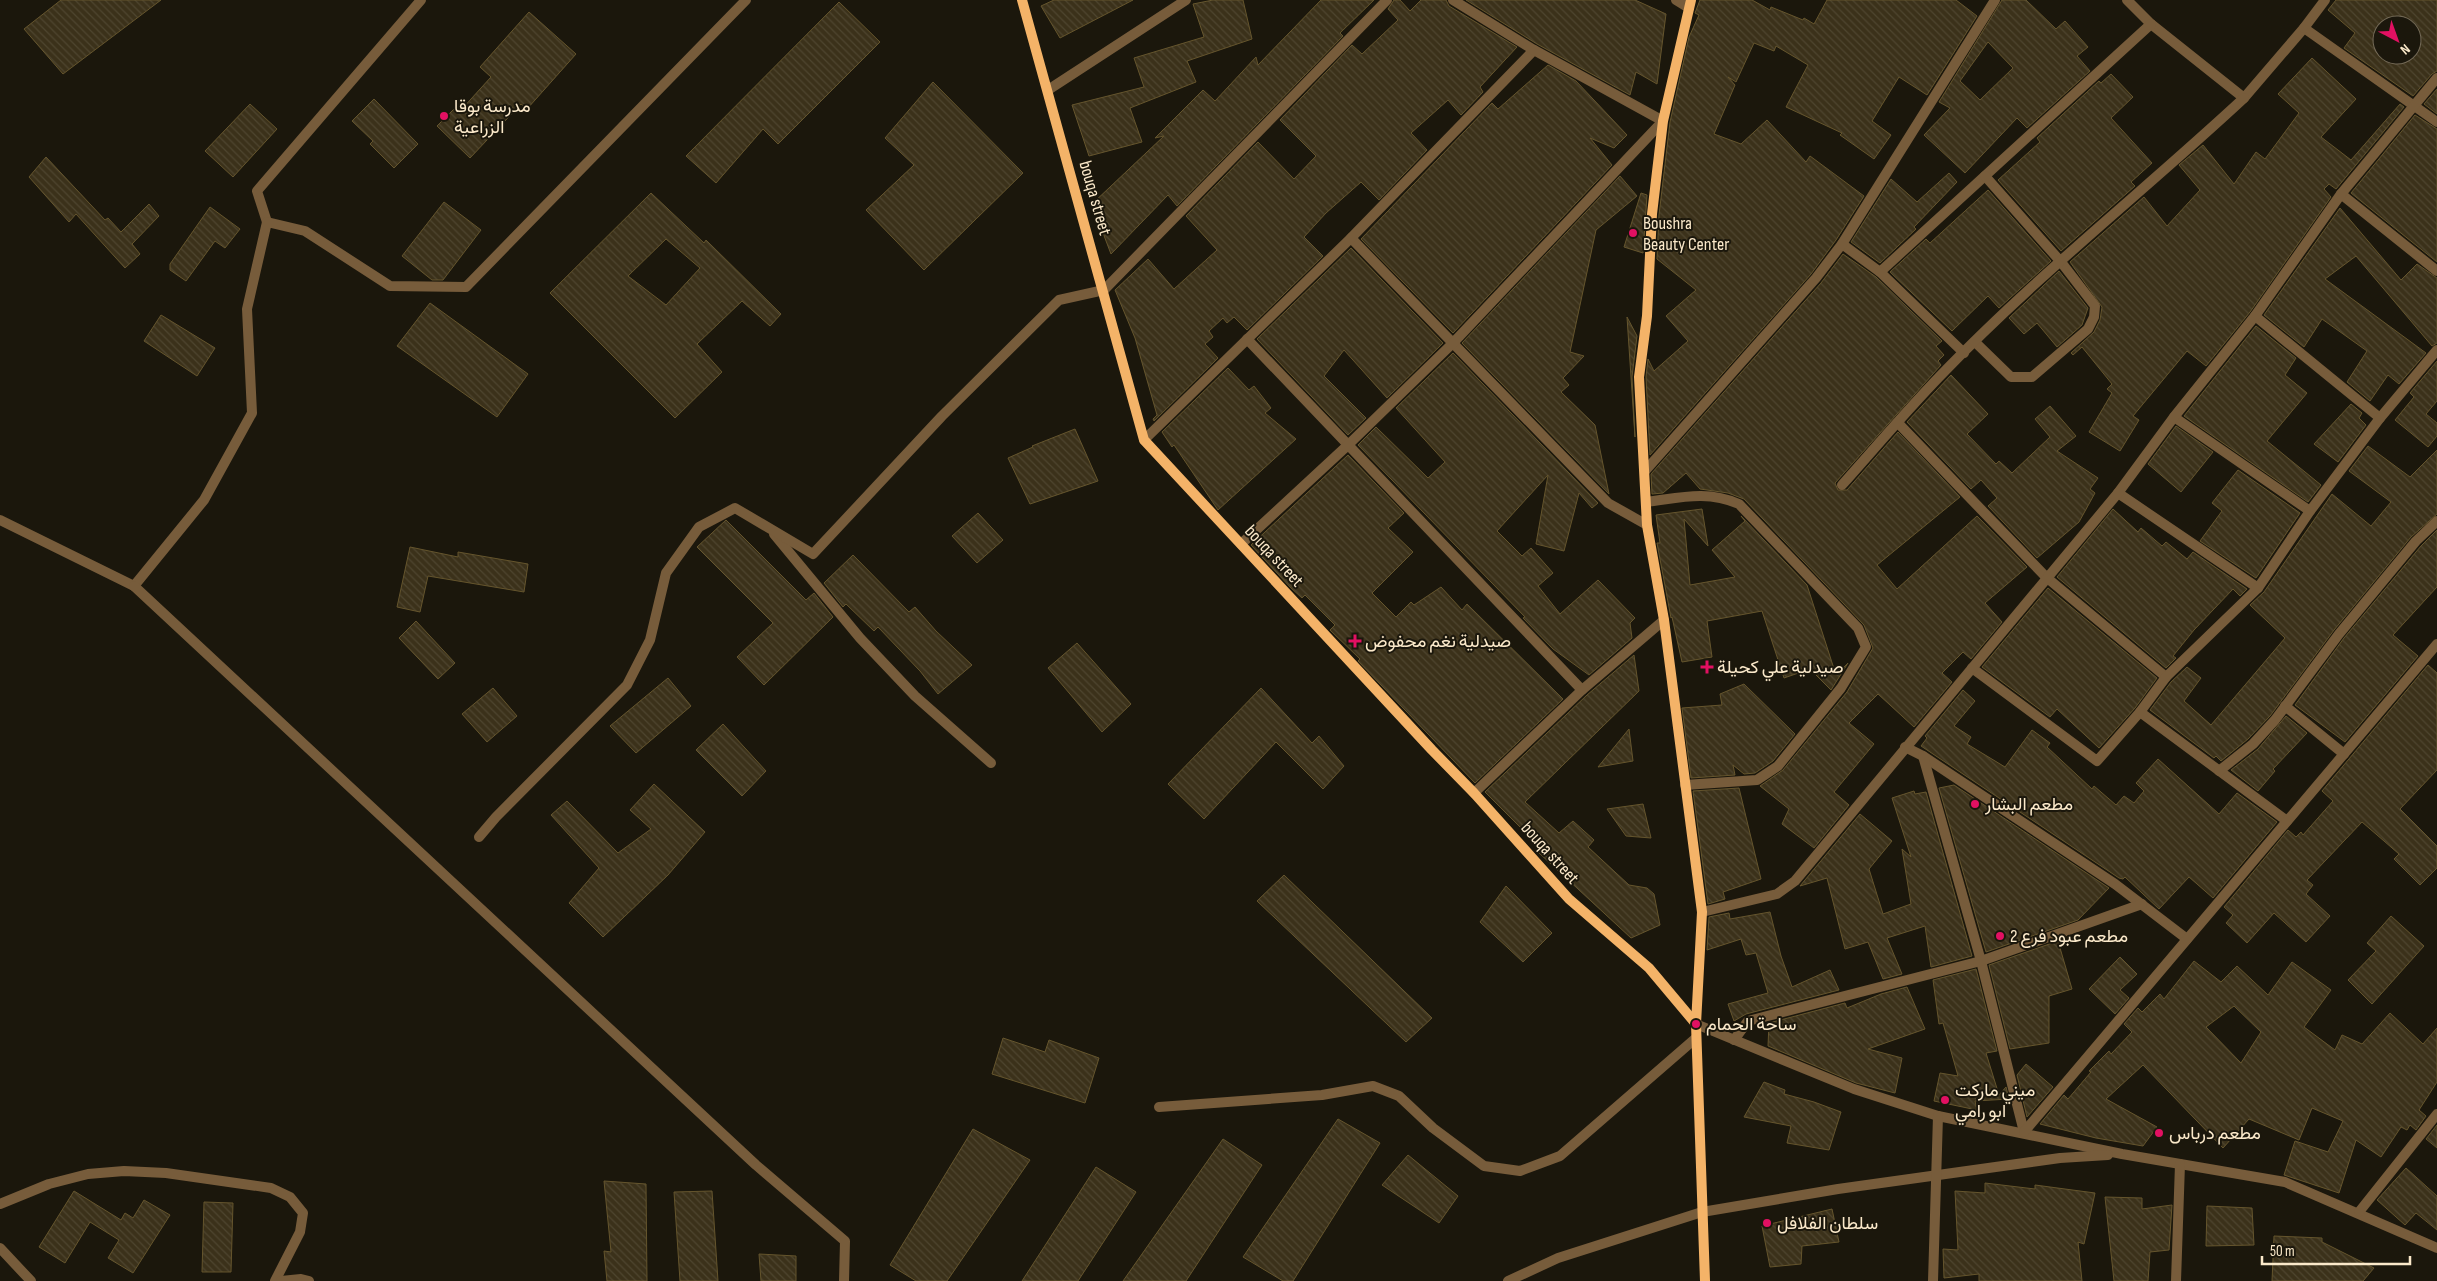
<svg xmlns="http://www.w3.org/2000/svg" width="2437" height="1281" font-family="'Sofia Sans Condensed',Vazirmatn,sans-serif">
  <defs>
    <pattern id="building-back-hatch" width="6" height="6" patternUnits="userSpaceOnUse" patternTransform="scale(1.25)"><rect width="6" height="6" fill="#3b311a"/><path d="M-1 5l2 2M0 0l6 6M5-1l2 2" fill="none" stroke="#4e452f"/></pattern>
  </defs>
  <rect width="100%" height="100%" fill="#1b170c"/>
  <g fill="url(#building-back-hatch)" stroke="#65552d" fill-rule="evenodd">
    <path d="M61,0h100l-98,74 -39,-45z"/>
    <path d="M1054,0h79l-73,38 -19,-32z"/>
    <path d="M1213,0h30l9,39 -65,22 9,21 -66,26 12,34 -53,14 -17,-51 72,-18 -10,-29 70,-21 -11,-33z"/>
    <path d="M1321,0h53l-34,33 3,3 -166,170 -9,-11 -57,59 -19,-50 72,-68 -9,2 48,-48 12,11 41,-44 2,8z"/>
    <path d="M1394,0h6l10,11 11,-11h25l3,6 68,41 -37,40 3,5 -22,23 -13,-15 -37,33 16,17 -48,50 -18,-18 -35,31 -22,24 19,19 -76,74 -13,-13 -7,6 -4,-5 -14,13 4,6 -8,7 13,14 -64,63 -1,-2 4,-4 -22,-77 -20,-48 33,-31 26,30 43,-39 -31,-34 72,-74 36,37 22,-23 -36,-36 72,-75 10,9 36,-34 -10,-11z"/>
    <path d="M1466,0h169l31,14 -9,70 -21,-12 -6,23 -93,-51z"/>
    <path d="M1700,0h52l18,10 1,-3 32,13 1,-2 10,6 13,-24h129l21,16 -50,79 -28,-18 -27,44 19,14 -17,24 -34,-24 2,-2 -56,-26 22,-42 -32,-19 -2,5 -20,-8 -18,39 -8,-5 7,8 -21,49 27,10 26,-24 39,42 4,-6 54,40 -28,44 -25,34 -161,181 -4,-78 2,-18 6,12 34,-30 -22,-25 30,-26 -39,-31 2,-44 11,-93 19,-85 10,-22 -4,-2z"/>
    <path d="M2002,0h24l30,29 9,-8 23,26 -11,9 13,15 -63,57 -10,-10 -52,55 -41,-38 26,-27 -11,-6zM1988,42l25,26 -33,32 -20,-19z"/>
    <path d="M2336,0h101v71l-5,3 -19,22 -69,-48 11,-15 -27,-23zM2382,25h30v30h-30z"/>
    <path d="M839,2l41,40 -102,102 -15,-15 -47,54 -30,-27z"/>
    <path d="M529,12l47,42 -49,55 -6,-5 -51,54 -33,-32 20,-20 4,4 30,-33 -11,-10z"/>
    <path d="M2312,58l44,41 -35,38 30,23 49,-56 4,3 -68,82 -7,-5 -5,5 7,8 -81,115 -44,54 -19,-15 -54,65 6,4 -19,31 -31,-19 23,-39 -5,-4 5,-5 -30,-37 -9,8 -2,-2 23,-21 6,-12 2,-13 -32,-45 74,-65 23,29 33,-36 -21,-25 24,-20 31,39 22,-32 9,7 34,-46 -21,-19z"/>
    <path d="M1548,65l28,16 51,54 -13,13 -24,-10 22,27 -159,168 -92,-94 131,-136 6,6z"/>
    <path d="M2111,74l22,23 -22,21 41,45 -21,19 4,4 -74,65 -63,-71 42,-38 -3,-4 62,-57 2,2z"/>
    <path d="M933,82l90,91 -99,97 -58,-60 48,-45 -29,-27z"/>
    <path d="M2437,89v25l-13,-10z"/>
    <path d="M374,99l44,45 -24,24 -24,-24 3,-3 -21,-20z"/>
    <path d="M250,104l27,25 -44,48 -28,-26z"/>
    <path d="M2415,115l22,14v133l-86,-69z"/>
    <path d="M46,157l59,63 3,-2 13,14 28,-28 10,12 -27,28 8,10 -15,14 -49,-54 -7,8 -40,-45z"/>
    <path d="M1949,173l8,9 -43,45 2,2 -36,34 -29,-21 40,-63 26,23z"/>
    <path d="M1620,176l17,20 -41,34 -26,122 14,4 -21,22 6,7 -8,7 34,33 14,69 -147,-151z"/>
    <path d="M1988,190l63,71 -52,47 -11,-12 -36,35 -62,-59 36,-33 4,4z"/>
    <path d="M651,193l53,50 2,-3 75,74 -11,12 -28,-25 -45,43 25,28 -47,46 -125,-125zM666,239l34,29 -34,37 -38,-29z"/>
    <path d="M1641,193l6,2 -4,58 -19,-6z"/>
    <path d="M444,202l37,28 -38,50h-11l-30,-24z"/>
    <path d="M210,207l30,22 -15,19 -10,-7 -29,40 -16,-11v-6z"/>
    <path d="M2340,208l61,72 16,-16 20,14v65l-5,3 -76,-90 -31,23 101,74 -27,31 -11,-9 -18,26 -23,-19 20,-31 -45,-32 -18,28 -40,-32z"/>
    <path d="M1351,248l92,95 -56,55 -43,-48 -20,26 42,42 -18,17 -91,-96z"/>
    <path d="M1843,254l33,23 66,64 -6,5 8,9 -6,6 3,4 -106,118 3,7h9l51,-58 62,65 -83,68 20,24 80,-73 50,51 -42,36 17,19 -31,37 -8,-7 -21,21 10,9 -38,45 -36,-33 -29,29 25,21 -40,48 15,13 -35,43 -32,-24 7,-15 -29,-23 23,-16 64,-78 26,-44 -9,-23 -120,-126 -16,-6 -28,-4 -14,-16 -23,20 -11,1 -1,-20 170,-191z"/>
    <path d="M2059,271l29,37 -6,17 -25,22 -20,-24 -13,11 -15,-16z"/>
    <path d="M430,303l98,71 -31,43 -100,-71z"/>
    <path d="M161,315l54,33 -18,28 -53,-35z"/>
    <path d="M1627,317l10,19 -5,41 3,60z"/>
    <path d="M2256,326l40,32 -11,17 22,18 -40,48 54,44 -13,17 -124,-86z"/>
    <path d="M1453,353l145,150 -6,5 -13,-15 -15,58 -28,-7 12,-69 -51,56 25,25 9,-8 22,25 -15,13 22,28 38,-34 37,38 -5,5 2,15 -43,37 -36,-26 -30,-31 2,-1 -167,-172 18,-18 52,51 17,-16 -49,-54z"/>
    <path d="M2437,361v40l-11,13 11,9v13l-9,11 -33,-27 19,-23 -4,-4z"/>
    <path d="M1228,368l21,22 5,-4 17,22 -6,5 31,26 -78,71 -44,-65 -2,2 -10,-15z"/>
    <path d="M1951,375l37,39 -21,20 29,30 3,-3 13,12 38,-36 -15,-18 15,-13 26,30 -19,15 41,27 -8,11 5,4 -16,29 -42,36 -49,-52 9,-8 -16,-18 -10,9 -64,-67z"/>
    <path d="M2351,404l11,9 -3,5 7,7 -28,37 -24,-18z"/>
    <path d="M2176,426l37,26 -32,40 -33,-28z"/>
    <path d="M1075,429l23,52 -68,23 -22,-46 25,-11 -1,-1z"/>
    <path d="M2368,446l42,31 27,-27v64l-26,23 -77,93 -64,86 -22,23 -27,22 -5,-5 -2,2 -64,-48 21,-28 16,-15 14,11 -17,23 27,24 74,-87 -35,-33 14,-13 68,-98 39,32 20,-24 -42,-31z"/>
    <path d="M1348,455l56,58 -16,15 25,24 -41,41 24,24 15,-15 3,3 27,-18 21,23 5,-6 96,95 -88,84 -117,-122 2,-2 -30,-29 5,-5 -30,-30 -3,3 -11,-10 -40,-43z"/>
    <path d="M2238,470l62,43 -44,65 -56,-37 22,-30 -10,-8z"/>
    <path d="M1702,509l6,37 -24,-27 6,66 45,-8 -23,-27 33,-29 -4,-5 66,69 29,90 12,-12 -17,27 -21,-21 -26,9 -22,-67 -55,10 5,36 -30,5 -10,-45 -1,1 -14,-75h3l-4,-28z"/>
    <path d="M2113,509l25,23 3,-4 21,18 4,-4 21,17 6,-7 54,37 -7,7 -7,-7 -39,41 -21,26 3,2 -10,10 -109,-91z"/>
    <path d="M978,513l25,27 -26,23 -25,-27z"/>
    <path d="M726,520l80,80 8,-7 19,24 -69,68 -27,-28 36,-34 -76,-76z"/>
    <path d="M2437,530v57l-44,48 25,21 -73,86 -50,-37 49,-67 77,-92z"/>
    <path d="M410,547l48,10v-5l70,12 -4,28 -96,-16 -8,36 -23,-5z"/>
    <path d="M853,555l56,57 6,-5 21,24 36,34 -34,29 -18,-23 -42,-44 -4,4 -28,-27 -3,3 -19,-24z"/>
    <path d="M2048,588l109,90 -22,30 -36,40 -42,-39 -7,8 -68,-50z"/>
    <path d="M416,621l39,42 -17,16 -39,-41z"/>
    <path d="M1077,643l54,61 -29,28 -54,-64z"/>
    <path d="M1634,655l5,36 -114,111 34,31 14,-12 21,19 -6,7 41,38 18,3 7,6 6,31 -29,13 -93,-86 3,-4 -56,-56 102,-97z"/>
    <path d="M2428,665l9,8v97l-37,39 37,37v22l-17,17 -26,-26 5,-5 -37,-32 -55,58 6,5 -7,9 24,22 -24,26 -32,-29 -27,30 -21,-20 7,-8 -9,-8 64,-77 8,7 5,-5 2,3 30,-34 -11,-10z"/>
    <path d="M668,678l23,28 -55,47 -26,-27z"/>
    <path d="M1744,684l51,50 -22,27 -18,12 -11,1 -11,-9 2,10 -44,3 -9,-70 40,-3 -2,-11z"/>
    <path d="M493,688l24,28 -30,26 -25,-28z"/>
    <path d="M1261,688l51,55 7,-7 25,30 -21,23 -47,-47 -72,77 -36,-35z"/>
    <path d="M1963,690l12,11 -21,25 17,11 -4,7 38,23 27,-37 18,13 -3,4 45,42 2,-3 22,19 8,-9 10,7 10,-12 -8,-8 22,-24 61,55 18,-21 40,29 -64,76 -24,-21 -30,32 -34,-32 -2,2 -4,-1 -198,-132 6,-8 -2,-2z"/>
    <path d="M2286,716l21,17 -34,36 2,2 -17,20 -27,-21 27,-21z"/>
    <path d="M723,724l43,47 -24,25 -46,-46z"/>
    <path d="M1629,729l4,32 -35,6z"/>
    <path d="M654,784l51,48 -37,43 -65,62 -34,-34 30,-35 -48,-53 16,-14 51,52 33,-24 -21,-19z"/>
    <path d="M1954,785l155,103 -31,32 -92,32 -47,-164z"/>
    <path d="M1739,788l22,91 -38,13 2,7 -17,5 -15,-113z"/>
    <path d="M1914,791l1,3 11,-2 46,164 -41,11 -6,-41 -38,12 15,36 -19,5 -15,-37 -23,7 -18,-71 -27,8 60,-72 32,27 -23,28 14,45 28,-10 -9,-55 9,8 -19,-59z"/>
    <path d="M1643,804l8,34 -25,-2 -19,-27z"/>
    <path d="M1284,875l148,143 -26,24 -149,-141z"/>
    <path d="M1506,886l46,47 -29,29 -43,-40z"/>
    <path d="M1770,912l11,44 11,31 38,-17 9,20 -93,24 -12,7 -6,-17 40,-11 -12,-40 -10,2 -5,-16 -34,11 2,-33 20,-4 1,6z"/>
    <path d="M2391,916l33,30 -52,58 -24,-24 28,-29 -9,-8z"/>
    <path d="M2058,941l14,48 -23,7v47l-39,6 -21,-84z"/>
    <path d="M2120,957l17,17 -17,16 9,8 -14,16 -26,-25z"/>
    <path d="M2194,961l27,21 16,-16 31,29 24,-33 39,28 -27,37 31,23 7,-15 20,9 28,-31 33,31 14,-16v54l-18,28 7,6 -10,14 -6,-5 -3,5 -6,-3 -20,30 -25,-17 -17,53 -55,-18 11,-34 33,11 15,-31 -31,-13 -13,32 -50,-21 -26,29 -80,-83 -37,34 51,28 -14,19 -47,-8 -56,-14 24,-29 4,4 23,-27 -2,-1 20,-20 2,3 21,-22 -8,-8 14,-16 4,4 18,-18 4,5zM2234,1006l27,26 -20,31 -35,-36z"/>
    <path d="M1976,969l21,82 -11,2 13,42 7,-8 3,12 -34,2 2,9 -43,-9 6,-28 18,3 -15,-53 -4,1 -6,-44z"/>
    <path d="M1907,987l18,42 -57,20 34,9 -7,35 -39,-10 -88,-37 1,-23 76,-20 2,5 34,-14z"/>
    <path d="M1003,1038l42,14 4,-12 50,18 -14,45 -93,-29z"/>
    <path d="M2026,1064l27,23 -26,30 -10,-42z"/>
    <path d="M1764,1082l21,8 -1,4 30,8 27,10 -12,38 -42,-7 4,-17 -47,-9z"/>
    <path d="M1338,1119l42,24 -87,138h-10l-40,-24z"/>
    <path d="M2437,1125v23l-11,-9z"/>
    <path d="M973,1129l57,31 -83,121h-31l-26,-16z"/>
    <path d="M1223,1139l39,26 -76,116h-63z"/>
    <path d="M1408,1155l50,41 -19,27 -57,-38z"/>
    <path d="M1096,1167l40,25 -58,89h-56z"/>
    <path d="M2406,1168l31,28v34l-21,-17 -11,12 -28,-25z"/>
    <path d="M604,1181l42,3 1,97h-40l-3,-30 7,1z"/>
    <path d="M1985,1183l50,6v-4l60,8 -11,51 -6,-2 4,39h-103v-7l-35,4 -1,-29 15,1 -3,-59 30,2z"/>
    <path d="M74,1191l47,29 4,-7 8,5 11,-18 26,15 -37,58 -25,-15 11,-18 -29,-18 -25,41 -26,-16z"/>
    <path d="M712,1191l6,90h-38l-6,-89z"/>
    <path d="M2105,1197l37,1v11l30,-4 -3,45 -19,2 -2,29h-34z"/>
    <path d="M204,1202l29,1 -2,69h-29z"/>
    <path d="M2207,1206l45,2 2,37 -48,1z"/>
    <path d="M1832,1209l7,33 -37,4 -1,18 -31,3 -8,-41z"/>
    <path d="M2274,1236l48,2v4l52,26 -11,13h-91z"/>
    <path d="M759,1254l37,2v25h-35z"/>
  </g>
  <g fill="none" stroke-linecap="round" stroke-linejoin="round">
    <g stroke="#775c3b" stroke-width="10">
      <path d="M1676,0l13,8"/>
      <path d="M2127,0l24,24 93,74 60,-70 133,94"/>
      <path d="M2304,28l21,-28"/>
      <path d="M1048,90l138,-90"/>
      <path d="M2341,194l96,77"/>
      <path d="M267,222l-10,-31 164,-191"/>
      <path d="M1351,238l257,265 39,22"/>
      <path d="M1842,244l38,28 271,-248"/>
      <path d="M1880,272l84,81"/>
      <path d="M2255,316l125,102"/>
      <path d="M1247,339l335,351"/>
      <path d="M1975,342l36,35h21l56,-48 6,-12 1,-11 -34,-44 -76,-86"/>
      <path d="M2174,417l136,94"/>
      <path d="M1898,423l148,154 120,100"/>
      <path d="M1144,440l207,-202 183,-188"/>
      <path d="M1645,471l171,-193 26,-34 153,-244"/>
      <path d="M1842,485c33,-37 65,-75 99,-110 95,-99 203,-184 303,-277"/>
      <path d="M2118,493l140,95"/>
      <path d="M1646,502c34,-4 60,-12 93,2l119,124 8,19 -25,41 -63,78 -21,14 -72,5"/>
      <path d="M0,520l134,66 70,-86 48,-87 -5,-104 20,-87 38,9 85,55 76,1 280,-287"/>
      <path d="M774,534l86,104 55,58 76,67"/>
      <path d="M1241,544l107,-99 105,-102 210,-222 -129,-71 -81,-50"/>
      <path d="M134,586l622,579 89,76 -1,40"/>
      <path d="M1972,668l125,93 43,-49 26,-35 92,-89 52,-77 70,-93 57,-68"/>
      <path d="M2285,706l59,48"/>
      <path d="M2140,712l147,109"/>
      <path d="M1905,747l18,9 192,128 72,55"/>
      <path d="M1923,756l58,205 43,171"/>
      <path d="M2219,771l34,-27 22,-24 64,-86 77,-93 21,-20"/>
      <path d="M1474,793l108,-103 82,-70"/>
      <path d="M479,837l17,-20 131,-132 23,-45 16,-67 33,-46 36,-19 78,46 129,-138 117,-116 45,-10 283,-290"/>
      <path d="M1702,912l75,-18 18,-13 323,-388 56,-76 81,-101 86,-122 96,-116"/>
      <path d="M1696,1024l158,65 84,27 184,38 163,28 152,66"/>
      <path d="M1734,1040l14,-19 233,-60 161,-57"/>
      <path d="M1159,1107l163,-12 51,-9 26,10 34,32 51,38 36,5 40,-15 136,-118"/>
      <path d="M2024,1132l413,-488"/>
      <path d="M0,1204l49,-20 39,-10 36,-3 42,2 105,15 19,9 13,16 -3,19 -25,49"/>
      <path d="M2359,1212l78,-98"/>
      <path d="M0,1248l31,33"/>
      <path d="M281,1281l20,-2 8,2"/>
      <path d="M1508,1281l50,-23 144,-46 136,-23 222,-31 48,-3"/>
      <path d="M1933,1281l5,-165"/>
      <path d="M2176,1281l4,-117"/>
    </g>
    <g stroke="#f4b368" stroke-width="10">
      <path d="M1022,0l122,440 288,310 42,43 95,106 80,69 47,56"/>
      <path d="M1691,0l-28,121 -11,93 -5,102 -8,61 8,148 17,95 38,292 -6,112 9,257"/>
    </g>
  </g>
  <g fill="#e21062" stroke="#1b170c" stroke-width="2">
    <circle cx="444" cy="116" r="5"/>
    <circle cx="1633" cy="233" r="5"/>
    <path d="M1352.5 633.5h5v5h5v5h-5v5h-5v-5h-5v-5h5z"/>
    <path d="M1704.5 659.5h5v5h5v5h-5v5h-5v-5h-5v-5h5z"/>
    <circle cx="1975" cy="804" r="5"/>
    <circle cx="2000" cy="936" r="5"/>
    <circle cx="1696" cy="1024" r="5"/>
    <circle cx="1945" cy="1100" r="5"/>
    <circle cx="2159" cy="1133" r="5"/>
    <circle cx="1767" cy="1223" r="5"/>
  </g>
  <g text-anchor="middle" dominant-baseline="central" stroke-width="4" stroke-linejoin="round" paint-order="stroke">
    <g font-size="18" fill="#fbe9ca" stroke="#1b170c" text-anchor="start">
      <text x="454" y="106">مدرسة بوقا<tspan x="454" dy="21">الزراعية</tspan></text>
      <text x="1643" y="223">Boushra<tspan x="1643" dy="21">Beauty Center</tspan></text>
      <text x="1365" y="641">صيدلية نغم محفوض</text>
      <text x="1717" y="667">صيدلية علي كحيلة</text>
      <text x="1985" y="804">مطعم البشار</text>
      <text x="2010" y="936">مطعم عبود فرع 2</text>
      <text x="1706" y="1024">ساحة الحمام</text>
      <text x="1955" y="1090">ميني ماركت<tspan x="1955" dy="21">ابو رامي</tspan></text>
      <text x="2169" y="1133">مطعم درباس</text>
      <text x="1777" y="1223">سلطان الفلافل</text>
    </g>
    <g font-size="18" fill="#fbe9ca" stroke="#1b170c">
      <text transform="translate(1095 198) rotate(74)">bouqa street</text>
      <text transform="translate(1274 556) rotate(47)">bouqa street</text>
      <text transform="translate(1550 853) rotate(48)">bouqa street</text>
    </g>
  </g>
  <g transform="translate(2397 40) rotate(139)"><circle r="24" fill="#1b170c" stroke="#756b58"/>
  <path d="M0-4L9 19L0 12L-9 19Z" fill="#e21062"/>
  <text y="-8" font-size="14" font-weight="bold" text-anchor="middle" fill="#fbe9ca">N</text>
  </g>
  <path d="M2262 1256v8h148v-8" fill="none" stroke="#fbe9ca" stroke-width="2.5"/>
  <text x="2270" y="1256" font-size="15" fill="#fbe9ca" stroke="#1b170c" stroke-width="4" paint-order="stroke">50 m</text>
</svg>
